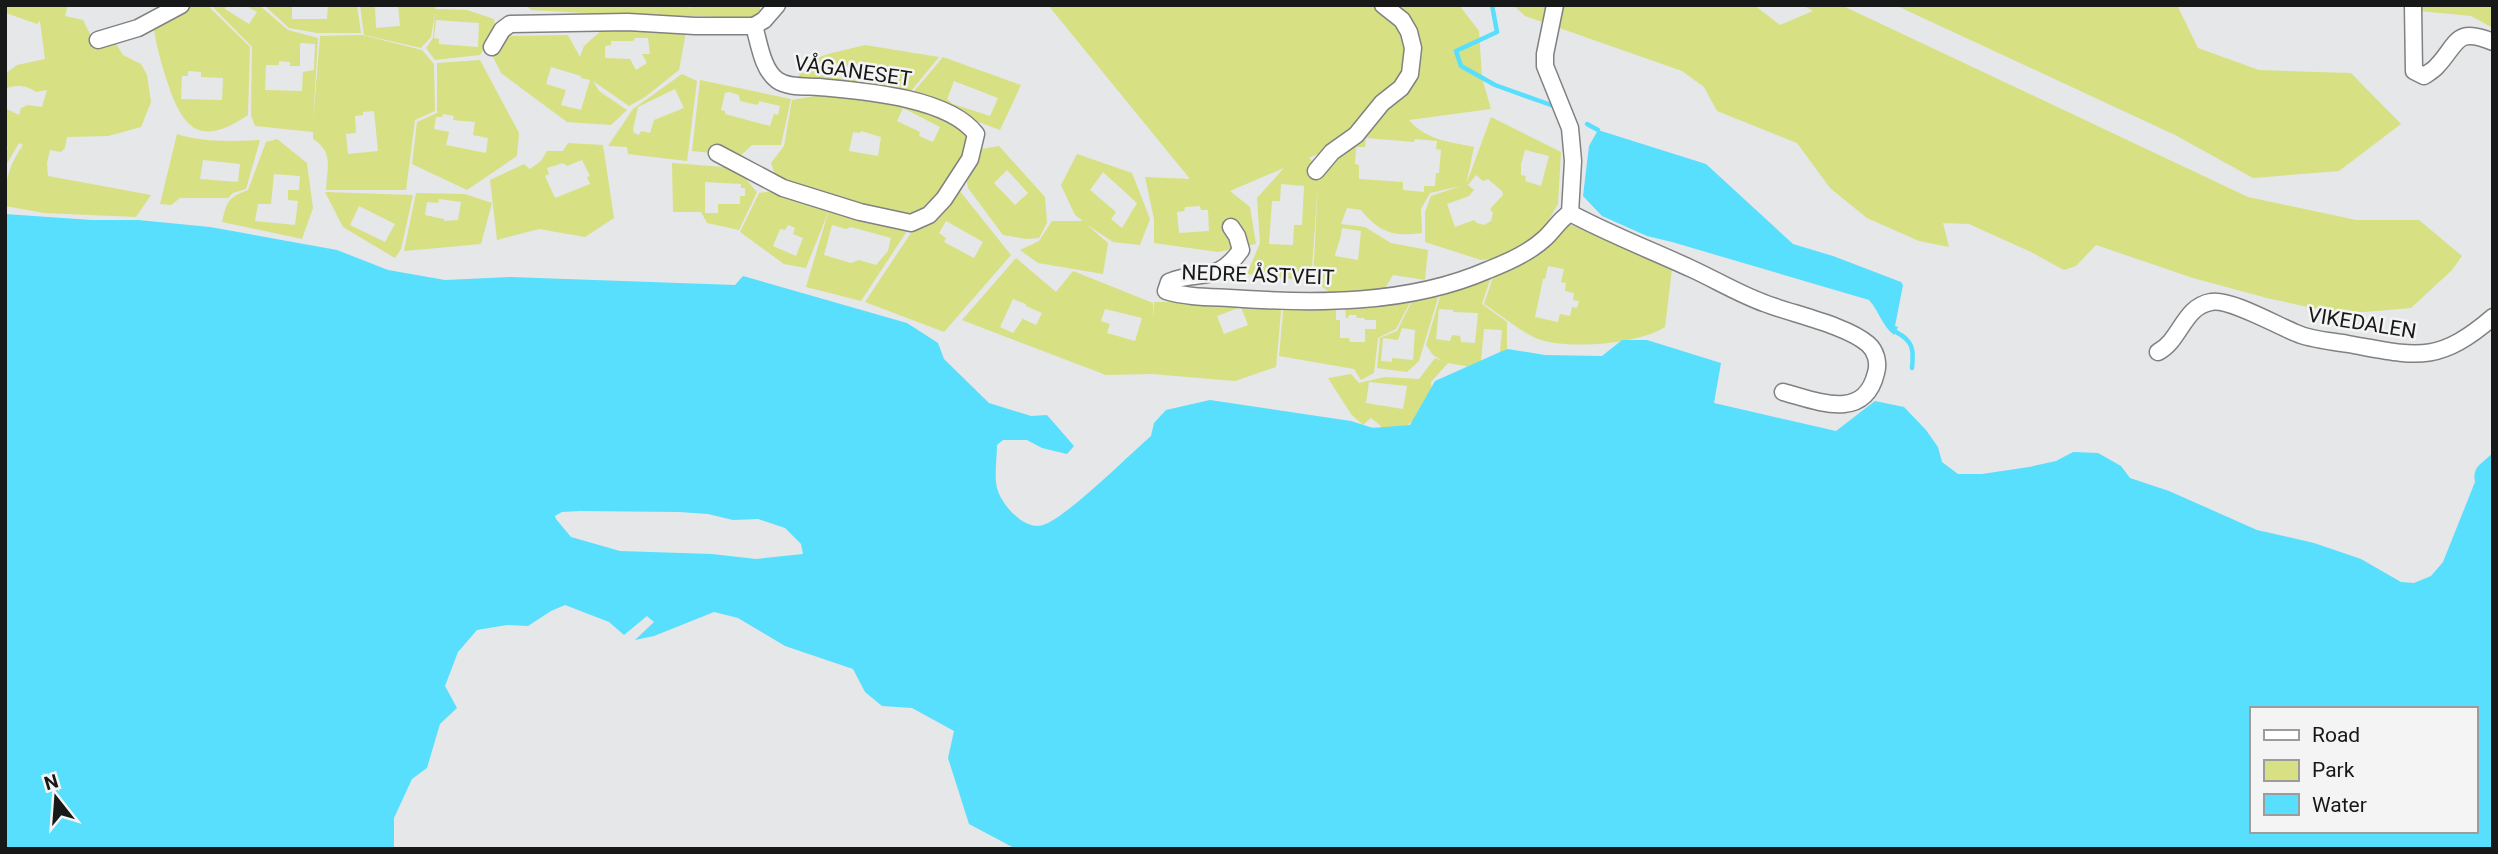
<svg xmlns="http://www.w3.org/2000/svg" width="2498" height="854" font-family="Roboto,sans-serif">
  <rect width="100%" height="100%" fill="#e6e7e8"/>
  <g fill="#d7e083" fill-rule="evenodd">
    <path d="M7,5h61l-3,11 18,4 14,28 18,-6 8,13 18,9 6,11 4,27 -10,25 -33,9 -41,1 -2,11 -4,4 -11,-2 -3,13 1,13 103,19 -15,22 -92,-4 -39,-7c0,-25 4,-41 18,-61l-4,-2 -14,24v-13l3,-6 -3,-2v-38l14,7 2,-7 7,-3 14,2 5,-17 -11,2c-8,-7 -22,-8 -31,-3v-15l12,-9 28,-6 -5,-38 -3,3 -31,-11z"/>
    <path d="M193,5h14l43,42 -2,68c-46,31 -64,17 -80,-31 -6,-18 -11,-35 -14,-54l7,-11zM188,71l13,1v5l22,1 -1,22 -41,-1 1,-23h6z"/>
    <path d="M211,5h15l-1,4 24,15 8,-12 -12,-7h14l29,25 30,8 -5,85 7,-87 42,-1 60,15 12,14 1,47 -20,9 -9,70h-80c1,-22 8,-38 -13,-51v-7l-58,-6 -4,-11 1,-68zM302,43l13,1 -1,26 -11,2 -1,19 -37,-1 1,-25h13v-4l11,1v4h10v-22zM374,111l4,40 -30,3 -2,-20 10,-1 -1,-17 8,-1v-3z"/>
    <path d="M264,5l28,1v13h35l1,-14h29l4,28h-44l-28,-5z"/>
    <path d="M360,5h33l-18,2 1,21 24,-2 -2,-21h38l-1,4 32,1 27,9 2,12 -16,24 -45,5 -9,-12 7,-10 2,-25 -4,24 -10,11 -57,-13zM436,20l43,3 -1,24 -39,-3v-5l-5,-1z"/>
    <path d="M526,5h163l1,5 1,-5h69v6l-10,7 -60,-2v3l-159,-9z"/>
    <path d="M1048,5h411l20,26 3,47 9,31 -82,11c17,20 41,22 65,27l-8,38 25,-68 70,35 -3,52 -18,31 -38,23 -21,2 -56,-18v-30l6,-16 30,-10 -31,7 -9,16 1,24c-29,4 -43,-1 -61,-23l-14,-2 -6,16 24,3 26,16 37,7 -3,30 -32,-5 -9,15 -52,4 -19,-14 5,-97 -7,98 -64,-7 13,-31 -3,-45 27,-30 -54,23 20,16 6,37 -38,8 -64,-9v-24l-9,-42 45,2zM1362,134l-24,19 -13,22 -16,-17zM1366,138l48,4 1,-3 22,2 -1,8 5,1 -2,23h-3l-1,13h-11v6l-21,-2v-8l-44,-3v-14l-4,-1 1,-17h9zM1525,150l24,6 -8,30 -16,-5 1,-5 -5,-1v-11zM1476,175l7,6 5,-2 14,12 1,4 -13,14 3,4 -2,8 -7,4 -7,-2 -3,-3 -19,7 -8,-23 22,-8 5,-6 -6,-5zM1281,184l23,2 -2,39h-8l-1,20 -24,-1 3,-43h8zM1200,206l1,4h7l1,21 -30,2 -2,-21 7,-1 1,-4zM1342,228l19,3 -3,29 -23,-4c2,-10 6,-16 7,-28z"/>
    <path d="M1513,5h241l26,20 33,-14 -10,-6h38l407,192 108,23h63l43,36 -10,14 -41,38 -71,6 -73,-16 -74,-20 -97,-33 -20,21 -12,4 -33,-18 -62,-28 -26,-1 6,24 -30,-6 -52,-23 -37,-30 -33,-45 -80,-32 -13,-24 -22,-16 -157,-55z"/>
    <path d="M1895,5h282l21,43 61,22 92,3 50,51 -62,47 -86,7 -78,-43z"/>
    <path d="M2409,5h84v23l-22,-12 -62,-6z"/>
    <path d="M605,27l81,5 -7,38 -34,27 -16,9 -36,-25 6,10 28,19 -16,15 -44,-3 -66,-49 -9,-18 17,-19 59,-1 12,22 4,-11zM635,38h13l2,16h-8l5,9 -11,7 -6,-11 -25,-1v-12l6,-1v-4h22zM551,67l30,9v2l9,2 -9,30 -20,-5 5,-15 -20,-6z"/>
    <path d="M865,45l74,12 -32,39 -106,-14 -4,-17 31,-11zM860,64l27,9 -1,7 -7,-1v4l-48,-6 1,-8z"/>
    <path d="M943,57l78,28 -21,45 -90,-34zM954,81l44,17 -8,18 -37,-12 -6,-5z"/>
    <path d="M480,60l39,73 -2,23 -50,34 -55,-26 5,-42 20,-9v-50zM443,114l11,2 -1,4 22,2 -2,13 15,3 -2,15 -40,-8 3,-13 -15,-3 2,-12h6z"/>
    <path d="M682,74l15,7 -10,80 -59,-7 -1,-7 -19,-1 25,-37zM675,89l9,19 -30,12 -4,13 -9,-2 -2,4 -5,-2 -1,-4 5,-22z"/>
    <path d="M700,80l91,19 -10,46h-29l-12,11 -48,-5zM729,92l10,3 1,6 18,4 1,-4 21,5 -2,9 -4,-1 -4,12 -45,-12v-3l-4,-1 4,-17z"/>
    <path d="M821,95c49,4 99,8 144,30l4,15 -19,47 -32,28 -11,1 -91,-21 -39,-14 -6,-18 13,-17 8,-46zM903,108l37,19 -7,15 -14,-6 1,-4 -23,-11zM861,131l20,6 -3,19 -29,-5 4,-19 7,1z"/>
    <path d="M177,134c28,9 55,7 83,6l-14,49 -13,4 -5,5h-48l-9,7 -11,-1zM203,160l37,4 -2,18 -38,-3z"/>
    <path d="M277,139l30,24 6,45 -11,31 -80,-17c5,-20 5,-24 26,-32l18,-48zM274,174l26,2 -1,14h-11v10l10,1 -3,24 -40,-4 3,-17h13z"/>
    <path d="M568,143l35,2 11,73 -29,19 -46,-8 -42,11 -7,-60 34,-16 6,5 11,-8 6,-10h16zM582,160l8,16 -3,1 3,7 -35,14 -10,-22 4,-2 -2,-6 16,-5 4,3z"/>
    <path d="M999,146l46,51 2,26 -8,15 -13,1 -23,-4 -35,-47 -2,-13 15,-26zM1007,170l21,23 -13,12 -21,-22z"/>
    <path d="M1077,154l55,19 18,46 -10,26 -27,-3 -27,-18 22,19 -5,31 -65,-11 -18,-13 19,-9 13,-20h31l-8,-6 -14,-30zM1103,172l34,31 -15,25 -11,-9 5,-7 -26,-22z"/>
    <path d="M672,163l64,5 21,24 -18,38 -32,-7 -6,-11h-28zM705,182l36,2v4h4v8h-5v8h-22v9h-13z"/>
    <path d="M782,190l129,35 -50,76 -55,-14 23,-77 -23,58 -22,-4 -44,-32 19,-39zM788,225l7,3 -2,6 10,4 -7,18 -23,-10 7,-17 5,1zM832,225l14,4 5,-2 40,11 -3,13 -12,14 -17,-5 -8,3 -27,-8z"/>
    <path d="M959,190l52,65 -67,77 -79,-30 50,-75zM946,221l37,21 -9,16 -30,-16 2,-4 -7,-5z"/>
    <path d="M325,192l88,3 -12,54 -6,9 -52,-31zM359,206l36,18 -10,18 -35,-17z"/>
    <path d="M416,193l49,1 27,9 -11,41 -77,7zM439,199l22,3 -3,18 -14,1v-2l-19,-4 2,-13 11,1z"/>
    <path d="M1569,224l103,45 -7,58c-26,17 -97,23 -127,12 -14,-5 -40,-26 -54,-35l10,-30 29,-14zM1548,266l16,3 -3,13 5,1 -1,8 9,2 -1,7 6,1 -2,7 -5,-1 -2,9 -10,-2 -2,8 -23,-5 8,-38h2z"/>
    <path d="M1016,258l40,34 17,-21 80,32v18l1,-19 128,-1 -6,66 -41,14 -83,-7 -46,1 -144,-55zM1013,299l13,5v2l16,7 -6,12 -15,-7 1,2 -9,13 -13,-6zM1241,307l7,18 -24,9 -7,-18zM1105,309l37,9 -7,23 -28,-8 3,-9 -9,-3z"/>
    <path d="M1492,274l-10,30 25,18v41l-37,4 -22,-4 -17,19 4,37 -18,1 -9,4 2,5 -38,5 1,-7 7,1 1,-2 -10,-8 -8,7 -12,-11 -23,-36 23,-4 8,9 26,-6 34,2 16,-21 8,3 -10,-6 -7,-10 16,-55zM1439,309l14,1v2l25,1 -3,30 -14,-1 -1,-6 -8,-1 -2,6 -14,-2zM1484,329l18,1 -3,32 -18,-2zM1369,382l38,4 -4,23 -37,-6z"/>
    <path d="M1440,291l-21,70 -12,11 -30,-4 3,-30 17,-7 17,-34zM1402,328l13,2 -2,30 -21,-2v4l-11,-1 2,-23 15,2z"/>
    <path d="M1413,297l-17,32 -18,9 -4,35 -13,7 -7,-11 -75,-13 5,-54zM1336,307h9l1,11h2l1,-3h7l1,3h7l1,2h11v9h-11v13h-15l-1,-4h-9v-18h-4z"/>
  </g>
  <g fill="#57dffd" fill-rule="evenodd">
    <path d="M1598,130l108,34 87,80 40,12 68,26 2,3 -8,41 3,1 -4,8c-12,-9 -15,-24 -25,-35l-197,-58 -25,-6 -45,-20 -19,-20 6,-50z"/>
    <path d="M5,214l87,6h46l72,7 127,23 51,20 57,10 65,-3 225,8 8,-9 164,47 31,20 6,16 45,44 42,13 16,-1 27,31 -7,8 -25,-6 -15,-8h-24l-6,5c0,13 -3,30 0,43 4,16 27,43 46,37 23,-7 86,-70 108,-89l3,-13 12,-13 44,-10 141,21 22,7 37,-3 25,-44 65,-29 8,-3 37,6 57,1 20,-16h25l74,23 -7,40 122,28 39,-30 29,6 22,23 12,17 4,15 16,12h24l47,-7 27,-6 17,-9 25,1 23,13 9,12 39,13 88,39 57,13 47,16 40,23 13,1 17,-7 12,-14 32,-80c-3,-15 6,-18 18,-29v396h-1477l-47,-25 -21,-66 6,-27 -42,-23 -30,-2 -17,-14 -12,-23 -68,-23 -47,-28 -24,-6 -60,24 -19,4 19,-18 -7,-6 -23,19 -15,-13 -44,-17 -14,6 -23,15 -21,-1 -30,5 -19,22 -13,34 12,22 -17,16 -13,44 -15,11 -18,39v31h-389zM580,511l99,1 29,2 25,6 25,-1 27,9 16,16 2,10 -47,5 -44,-5 -92,-3 -49,-14 -15,-18 -1,-3 7,-4zM2251,709h224v122h-224z"/>
  </g>
  <g fill="none" stroke-linecap="round" stroke-linejoin="round">
    <g stroke="#57dffd" stroke-width="4.5">
      <path d="M1492,5l5,27 -41,19 5,15 34,19 56,20"/>
      <path d="M1587,124l11,6"/>
      <path d="M1896,332c17,9 18,17 16,36"/>
    </g>
    <g stroke="#808182" stroke-width="19">
      <g id="street">
        <path d="M1555,5l-10,49v12l25,62 3,33 -3,52c39,21 81,37 122,56 24,11 47,25 72,34 28,11 82,22 104,41 8,7 11,19 8,29 -12,49 -59,28 -93,19"/>
        <path d="M2413,5l1,66 10,5c4,-3 10,-6 13,-10 21,-22 18,-40 56,-24"/>
        <path d="M98,40l40,-12 43,-23"/>
        <path d="M492,47l10,-17 8,-6 118,-2 67,4h59"/>
        <path d="M717,153l66,35 77,24 51,11 18,-8 15,-16 26,-40 6,-25c-28,-37 -114,-43 -157,-47 -13,-1 -31,1 -42,-7 -15,-11 -18,-38 -23,-54l10,-6 13,-15"/>
        <path d="M1316,171l16,-19 24,-17 26,-32 19,-15 9,-14 3,-26 -4,-16 -7,-12 -19,-15"/>
        <path d="M1231,227l6,9 4,14c-25,35 -41,19 -72,32l-3,9c20,6 42,6 63,7 85,6 179,7 259,-28 18,-7 42,-18 56,-31 10,-9 15,-19 26,-26"/>
        <path d="M2158,352c23,-12 25,-45 53,-50 18,-4 67,24 85,31 15,7 36,8 52,11 68,12 89,21 145,-27"/>
      </g>
    </g>
    <use href="#street" stroke="#fff" stroke-width="16"/>
  </g>
  <g text-anchor="middle" dominant-baseline="central" stroke-width="5" stroke-linejoin="round" paint-order="stroke">
    <g font-size="21" fill="#171818" stroke="#f4f4f5">
      <text transform="translate(853 71) rotate(8)">VÅGANESET</text>
      <text transform="translate(1258 275) rotate(2)">NEDRE ÅSTVEIT</text>
      <text transform="translate(2362 323) rotate(9)">VIKEDALEN</text>
    </g>
  </g>
  <rect width="2498" height="854" fill="none" stroke="#171818" stroke-width="14"/>
  <rect x="2250" y="707" width="228" height="126" fill="#f4f4f5" stroke="#9c9c9d" stroke-width="2"/>
  <rect x="2264" y="730" width="35" height="10" fill="#ffffff" stroke="#9c9c9d" stroke-width="2"/>
  <text x="2312" y="742" font-size="21" fill="#171818">Road</text>
  <rect x="2264" y="760" width="35" height="21" fill="#d7e083" stroke="#9c9c9d" stroke-width="2"/>
  <text x="2312" y="777" font-size="21" fill="#171818">Park</text>
  <rect x="2264" y="794" width="35" height="21" fill="#57dffd" stroke="#9c9c9d" stroke-width="2"/>
  <text x="2312" y="812" font-size="21" fill="#171818">Water</text>
  <g transform="translate(56 798) rotate(343)" stroke="#f4f4f5" stroke-width="5" paint-order="stroke">
  <path d="M0-5L12 26L0 18L-12 26Z" fill="#171818"/>
  <text y="-10" font-size="19" font-weight="bold" text-anchor="middle" fill="#171818">N</text>
  </g>
</svg>
